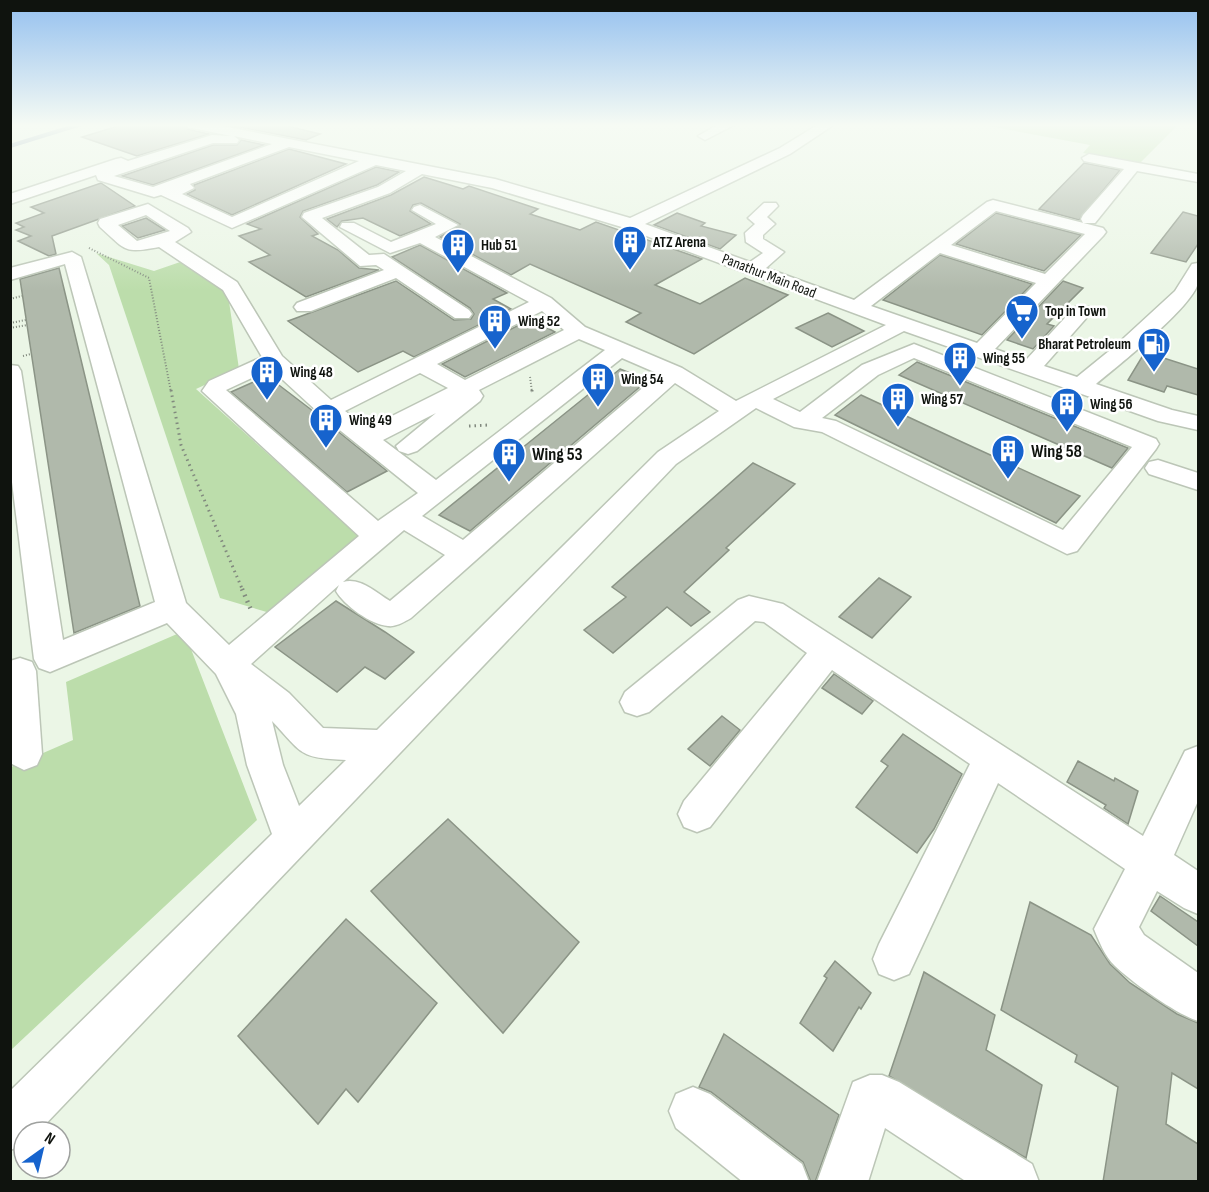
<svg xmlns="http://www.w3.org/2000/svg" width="1209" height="1192" font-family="'Sofia Sans Condensed',sans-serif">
  <rect width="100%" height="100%" fill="#ebf6e6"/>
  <g fill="#bcddab">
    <path d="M978,124h201l-40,40 -56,-11 7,-8z"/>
    <path d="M96,253l58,18 32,-11 41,28 12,81 -43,20 162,146 -2,9 -86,69 -50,-15 -111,-333z"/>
    <path d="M184,631l73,189 -246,230v-283l62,-27 -7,-58z"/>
  </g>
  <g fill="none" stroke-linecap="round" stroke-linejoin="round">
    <path stroke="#8498b2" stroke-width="4" d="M10,146l71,-22"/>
  </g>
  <g fill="#b0b9ab" stroke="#8b9486" stroke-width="1.5">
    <path d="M125,124h58l4,5 22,5 -72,22 -55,-19z"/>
    <path d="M224,124h55l41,10 -14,6z"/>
    <path d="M241,140l23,5 -111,40 -31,-9 91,-31h24z"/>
    <path d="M289,149l57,15 -114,51 -45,-21 8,-4 -1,-5z"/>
    <path d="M1084,163l36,7 -41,50 -40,-11z"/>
    <path d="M376,167l23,5 -22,13 -74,26 -3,6 18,17 -6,2 26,14 21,18 20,2 -73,27 -57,-35 21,-7 -31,-19 22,-7 -14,-5z"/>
    <path d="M424,177l39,12 6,-3 69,23 -8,5 50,16 16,-8 106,37 -47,26 45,19 45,-26 43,17 -94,59 -68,-32 15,-9 -111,-49 -19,11 -71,-38 20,-13 -39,-21 -8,2 -3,6 21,13 -31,12 -37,-18 -21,3 -5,6 -10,-8 64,-24z"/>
    <path d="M101,183l34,23 -83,30 4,18 -7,2 -31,-15 13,-5 -15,-6 8,-3 -8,-4 28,-10 -13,-6z"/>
    <path d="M1183,212l15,4v28l-12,18 -35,-9z"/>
    <path d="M677,213l28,10 -4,3 35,9 -16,14 -66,-24z"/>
    <path d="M996,213l85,22 -37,36 -88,-27z"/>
    <path d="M146,218l19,12 -27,8 -16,-12z"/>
    <path d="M420,245l87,48 -14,6 18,10 -97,48 -11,-6 -45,21 -70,-51 108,-40 58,39 17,-1 3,-5 -4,-6 -78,-51z"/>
    <path d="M940,255l92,29 -50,51 -99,-35z"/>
    <path d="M59,268l81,338 -66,27 -54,-354z"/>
    <path d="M1063,281l20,7 -36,36 7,2 -21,23 -26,-9z"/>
    <path d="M828,313l36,18 -32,16 -36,-19z"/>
    <path d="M531,319l24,13 -90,45 -23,-13z"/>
    <path d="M1145,352l53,17v26l-31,-9 -3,6 -36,-12z"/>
    <path d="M917,362l211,86 -16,20 -213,-93z"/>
    <path d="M620,369l28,11 -178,151 -31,-16z"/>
    <path d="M267,376l42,32 78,63 -40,21 -116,-100z"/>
    <path d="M861,395l101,47 118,54 -24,27 -221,-108z"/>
    <path d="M753,463l42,21 -69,64 3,2 -45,42 26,20 -19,14 -24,-19 -54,46 -29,-23 42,-33 -14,-10z"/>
    <path d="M879,578l32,19 -39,41 -33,-21z"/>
    <path d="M336,601l49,31 29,20 -29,27 -20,-12 -28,25 -62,-45z"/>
    <path d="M834,674l39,27 -11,13 -40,-26z"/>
    <path d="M722,716l18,14 -30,36 -22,-17z"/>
    <path d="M903,734l59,40 -28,55 -17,24 -61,-46 32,-41 -7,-5z"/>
    <path d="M1078,761l36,20 1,-3 23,13 -10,33 -24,-16 2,-3 -39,-23z"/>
    <path d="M448,819l131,123 -76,91 -132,-142z"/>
    <path d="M1160,896l38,26v24l-47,-35z"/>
    <path d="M1030,902l61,33 19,29 20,19 47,31 21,9v66l-26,-16 -6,51 32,20v38h-95l15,-95 -43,-25 2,-7 -76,-45z"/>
    <path d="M346,919l91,84 -79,99 -12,-13 -28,35 -80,-88z"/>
    <path d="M835,961l36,32 -10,16 -2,-2 -26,44 -33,-28 27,-45 -3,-2z"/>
    <path d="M924,972l71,43 -9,35 56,35 -16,73 -137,-82z"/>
    <path d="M724,1034l115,81 -24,67h-4l-8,-20 -92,-70 -12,-5z"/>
  </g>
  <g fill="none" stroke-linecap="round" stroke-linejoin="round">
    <g stroke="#bcc6b7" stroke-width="3">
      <g id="minor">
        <path d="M185,124h27l283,55 135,39 150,-70 39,-24h16l-45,30 -145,70 105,38 13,-9 -17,-11 -1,-9 10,-9 -7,-6 16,-15h12l2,3 -11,11 8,7 -12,11v4l21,13 -18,16 88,32 133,-98 6,-2 110,28 3,4 -3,4 -108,113 31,11 49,-53h14l3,4 -3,4 -45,51 33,11 37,-30 61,-56 17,-27 6,-1c0,7 2,16 -1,23 -10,25 -78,79 -101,98l76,26 26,6v14l-40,-9 -254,-90 -131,68 27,13 62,-47 52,-21 242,95 3,5 -3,5 -79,102 -10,3 -245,-122 -28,-5 -38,-19 -80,56 -638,668h-14v13l-14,5v-59l262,-257 -25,-69 -11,-51 -20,-40 -49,-51 -117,49 -11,-4 -5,-9 -24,-193v-101l8,1 3,5 42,269 92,-38 -90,-338 -55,16v-12l62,-16 9,5 105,346 43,42 130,-109 -157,-145 7,-10 53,-24 -39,-67 -64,-43c-36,7 -33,3 -59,-20l-2,-4 2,-4 48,-15 40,24 3,4 -16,10 62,40 45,74 49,44 198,-98 -109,-59 -30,10 -50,-26 2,-4h12l37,19 45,-18 -24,-14 2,-3 6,-2 38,20 -23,12 116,61 34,29 97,41 54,33 150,-76 -261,-97 -133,-40 -70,-14 -32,19 -68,25 47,37 15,-1 85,56 3,4 -3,4h-14l-59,-40 -85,33h-14l-3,-4 3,-4 87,-33 -8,-5 -16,1 -58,-49 2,-4 74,-26 28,-16 -30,-6 -144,63 -71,-33 -7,2 -56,-17 -2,-5 -86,29v-10l106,-35 5,-1 7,3 84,-26 19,1 -44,-9zM234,136l38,8 -119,43 -39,-11 99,-33h24l2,-3zM289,147l70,14 -127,56 -50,-23 12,-6 -4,-4zM996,211l89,23 -40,40 -94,-29zM146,215l24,16 -33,10 -19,-16zM940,253l96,30 -59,60 -106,-37zM542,311l22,19 -99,50 -28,-16zM579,339l26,11 -169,130 -53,-40 53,-27 -40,33 3,5 9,3 9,-3 63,-50 3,-5 -4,-6zM622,358l37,16 -196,166 -41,-24zM914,358l218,89 -69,83 -227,-109 -14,-3 56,-43zM271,369l50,46 97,78 -40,28 -152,-131zM420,373l28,15 -80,40 -23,-17zM675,383l44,28 -61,41 -281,278 -54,-2 -34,-35 -38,-29 88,-79 -3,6c8,14 35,34 52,35 8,1 16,-4 23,-8zM404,530l41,25 -55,46c-15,-9 -30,-24 -47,-19zM272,721c31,33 27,37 74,39l-47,46 -16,-41z"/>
        <path d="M719,124h17l-31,16 -7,-4z"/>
        <path d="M1089,154l109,20v8l-61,-11 -42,52h-12l-2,-4 2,-4 41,-46 -40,-8 -2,-3z"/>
        <path d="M1158,460l40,13v17l-49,-16 -4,-6 4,-6z"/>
        <path d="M749,596l34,8 360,232 42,-85 13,-5v55l-24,54 24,16v43l-14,-6 -27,-17 -18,36 5,8 54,38v48c-22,-7 -65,-38 -83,-55 -10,-9 -16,-25 -21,-37l31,-60 -127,-86 -89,191 -15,6 -15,-6 -6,-15 6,-15 91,-180 -138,-94 -122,157 -13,5 -13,-5 -6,-13 6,-13 123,-148 -43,-31 -9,-1 -106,91 -12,4 -12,-4 -5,-10 5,-10 113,-92z"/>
        <path d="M20,658l12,4 4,9 6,83 -5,11 -13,5 -14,-7v-102z"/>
        <path d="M870,1075h12l17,7 133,82 7,18h-72l-82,-54 -17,54h-51l36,-100z"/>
        <path d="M693,1087l17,7 92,70 7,18h-66l-67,-54 -7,-17 7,-17z"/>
      </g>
    </g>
    <g stroke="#81897e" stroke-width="2" stroke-dasharray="1 2" stroke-linecap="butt">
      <path d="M89,248l60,30 22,114"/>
      <path d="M10,299l12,-3"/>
      <path d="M10,323l16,-3"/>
      <path d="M10,328l17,-3"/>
      <path d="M23,356l8,-2"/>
      <path d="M530,377l2,15"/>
    </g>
    <g stroke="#81897e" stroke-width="3" stroke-dasharray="1.5 4" stroke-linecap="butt">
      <path d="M171,390l10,55 62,146"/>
      <path d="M532,390v3"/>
      <path d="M469,426l20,-1"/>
    </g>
    <path stroke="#81897e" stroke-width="4.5" stroke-dasharray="1.5 5" stroke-linecap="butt" d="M242,589l10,23"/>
    <use href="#minor" fill="#fff" fill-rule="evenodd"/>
  </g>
  <linearGradient id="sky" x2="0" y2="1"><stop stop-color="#94c0ef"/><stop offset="0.43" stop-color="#f6fbf4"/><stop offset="1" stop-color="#f6fbf4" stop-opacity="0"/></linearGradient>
  <rect width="1209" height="291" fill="url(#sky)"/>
  <defs>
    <g id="building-pin" transform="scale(1.725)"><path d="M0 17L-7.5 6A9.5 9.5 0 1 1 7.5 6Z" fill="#1663cd" stroke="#fff"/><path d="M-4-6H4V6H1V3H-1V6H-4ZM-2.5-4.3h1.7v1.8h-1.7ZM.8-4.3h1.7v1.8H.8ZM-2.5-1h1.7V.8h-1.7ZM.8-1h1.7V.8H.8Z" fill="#fff"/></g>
    <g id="supermarket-pin" transform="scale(1.725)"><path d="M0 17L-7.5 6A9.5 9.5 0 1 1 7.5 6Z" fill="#1663cd" stroke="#fff"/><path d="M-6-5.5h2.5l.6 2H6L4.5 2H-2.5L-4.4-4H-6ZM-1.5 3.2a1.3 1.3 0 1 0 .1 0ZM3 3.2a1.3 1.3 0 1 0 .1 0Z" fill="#fff"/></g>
    <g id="fuel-pin" transform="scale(1.725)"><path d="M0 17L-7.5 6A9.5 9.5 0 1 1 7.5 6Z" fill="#1663cd" stroke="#fff"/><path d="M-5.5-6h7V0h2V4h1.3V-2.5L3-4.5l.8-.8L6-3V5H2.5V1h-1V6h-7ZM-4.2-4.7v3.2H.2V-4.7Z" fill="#fff"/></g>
  </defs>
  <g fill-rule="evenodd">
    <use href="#building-pin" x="630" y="242"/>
    <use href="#building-pin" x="458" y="245"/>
    <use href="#supermarket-pin" x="1022" y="311"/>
    <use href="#building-pin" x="495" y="321"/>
    <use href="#fuel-pin" x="1154" y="344"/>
    <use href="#building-pin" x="960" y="358"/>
    <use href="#building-pin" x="267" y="372"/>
    <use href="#building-pin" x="598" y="379"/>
    <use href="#building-pin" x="898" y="399"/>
    <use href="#building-pin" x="1067" y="404"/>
    <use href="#building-pin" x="326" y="420"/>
    <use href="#building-pin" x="1008" y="451"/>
    <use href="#building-pin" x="509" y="454"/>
  </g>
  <g text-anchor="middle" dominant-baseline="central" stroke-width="5" stroke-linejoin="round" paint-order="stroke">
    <g font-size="15" font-weight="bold" fill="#0f130e" stroke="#fff" text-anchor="start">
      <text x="653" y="242">ATZ Arena</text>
      <text x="481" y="245">Hub 51</text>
      <text x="1045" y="311">Top in Town</text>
      <text x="518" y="321">Wing 52</text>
      <text x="1131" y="344" text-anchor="end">Bharat Petroleum</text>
      <text x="983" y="358">Wing 55</text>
      <text x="290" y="372">Wing 48</text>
      <text x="621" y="379">Wing 54</text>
      <text x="921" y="399">Wing 57</text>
      <text x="1090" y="404">Wing 56</text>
      <text x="349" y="420">Wing 49</text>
    </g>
    <g font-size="15" fill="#0f130e" stroke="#fff">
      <text transform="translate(769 276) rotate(21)">Panathur Main Road</text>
    </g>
    <g font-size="18" font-weight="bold" fill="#0f130e" stroke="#fff" text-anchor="start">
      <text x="1031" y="451">Wing 58</text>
      <text x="532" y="454">Wing 53</text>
    </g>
  </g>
  <rect width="1209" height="1192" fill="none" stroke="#0f130e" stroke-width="24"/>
  <g transform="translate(42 1150) rotate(34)"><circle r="28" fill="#ffffff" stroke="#9fa19f" stroke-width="1.5"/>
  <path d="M0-4.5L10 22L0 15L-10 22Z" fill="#1663cd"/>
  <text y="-9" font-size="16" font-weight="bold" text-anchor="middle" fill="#0f130e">N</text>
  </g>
</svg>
